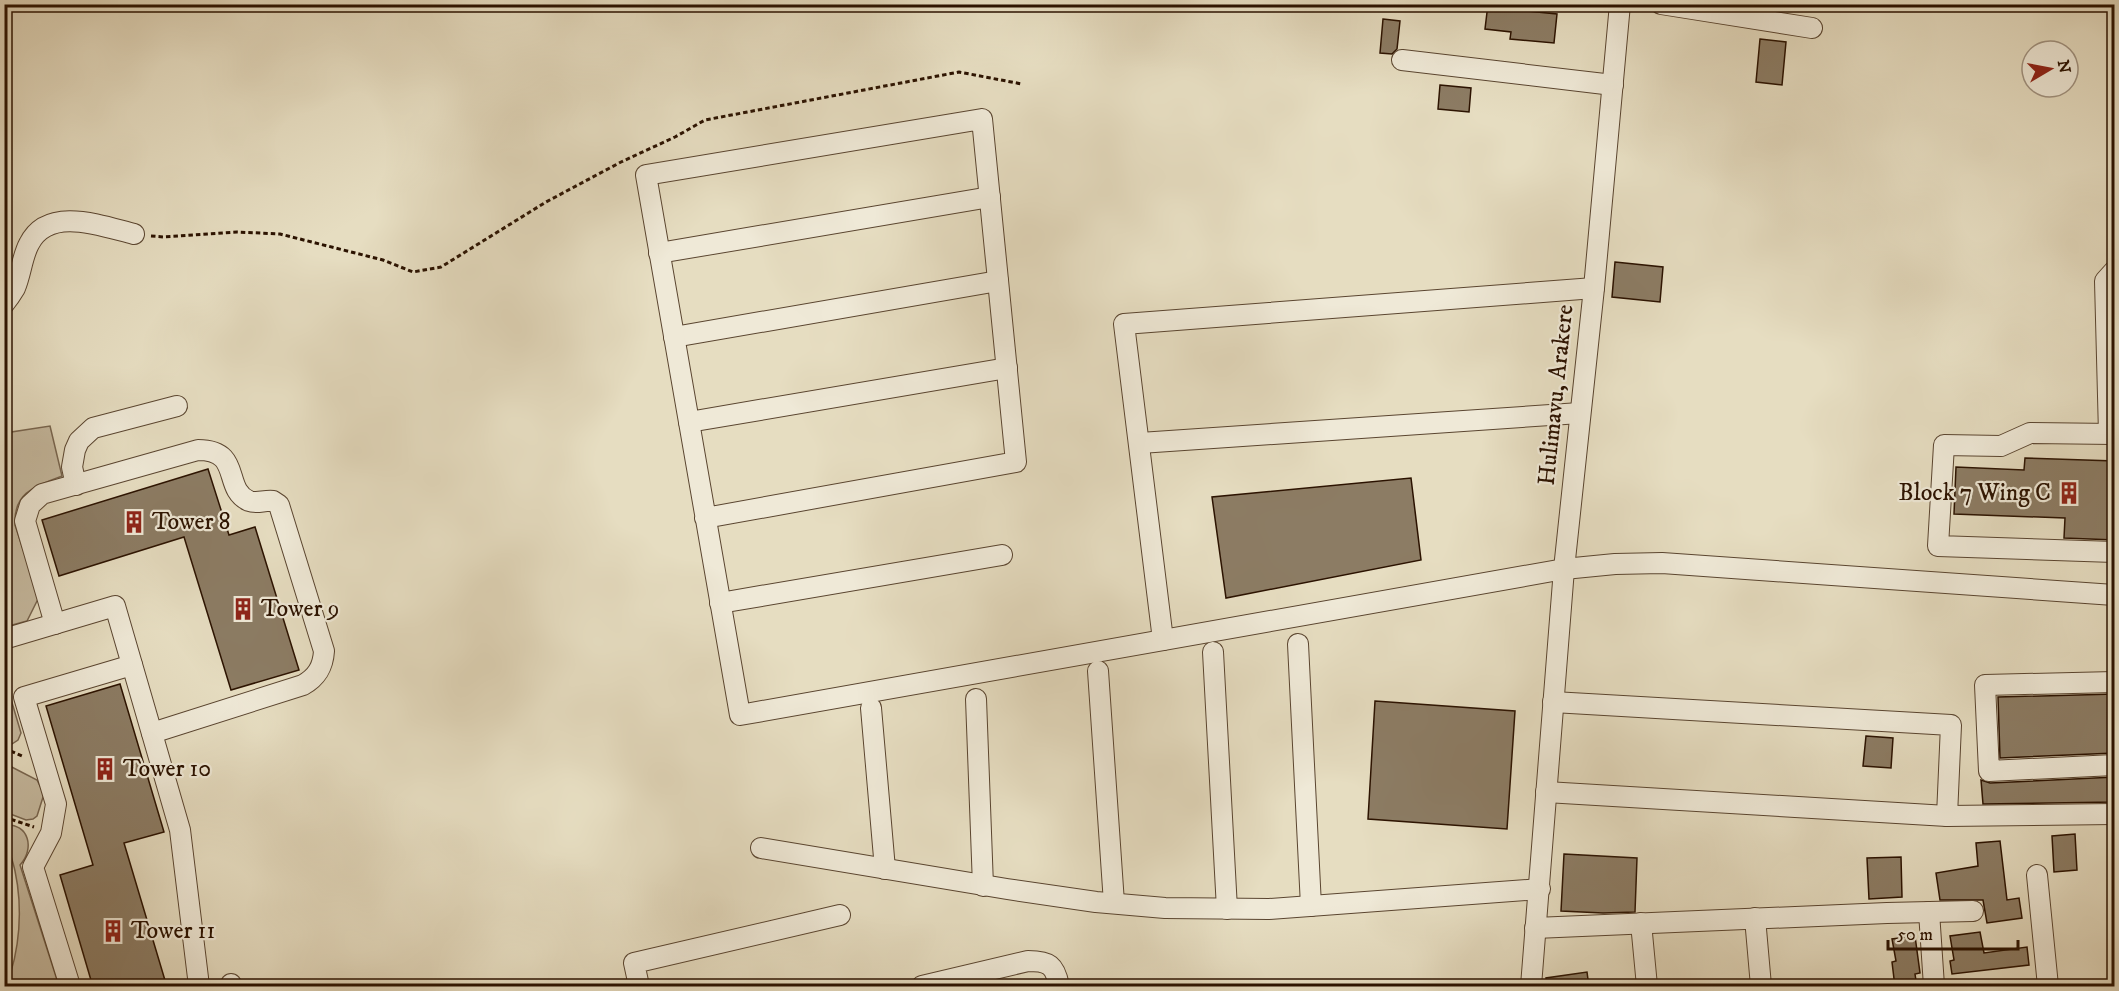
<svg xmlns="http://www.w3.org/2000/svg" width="2119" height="991" font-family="'IM FELL DW Pica',serif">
  <rect width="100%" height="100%" fill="#e6ddc1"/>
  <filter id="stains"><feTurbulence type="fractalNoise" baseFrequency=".00333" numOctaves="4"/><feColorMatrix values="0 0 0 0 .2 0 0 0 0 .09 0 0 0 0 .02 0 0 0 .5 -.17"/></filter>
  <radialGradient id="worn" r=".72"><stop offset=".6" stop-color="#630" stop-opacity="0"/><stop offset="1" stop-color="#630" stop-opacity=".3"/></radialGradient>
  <g fill="#c6baa0" stroke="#786650" stroke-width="1.5">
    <path d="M50,426l12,50c-26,10 -49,16 -47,49l24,72 -12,24 -22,6v-194z"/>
    <path d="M5,679l16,54 -3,7 -6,4 -7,-3z"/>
    <path d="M4,763l33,17 7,14 -7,22 -4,3 -7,1 -21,-8z"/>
    <path d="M5,825c24,-2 30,24 15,40l39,121h-53c14,-35 17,-78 9,-115 -3,-15 -11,-31 -10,-46z"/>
  </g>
  <g fill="#8c7c64" stroke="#2b1200" stroke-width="1.5">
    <path d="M1488,4l19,2 -1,3 51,5 -3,29 -44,-4 1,-7 -26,-3z"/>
    <path d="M1383,19l17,2 -3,28 -5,5 -12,-1z"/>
    <path d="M1760,39l26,3 -4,43 -26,-3z"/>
    <path d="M1440,85l31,3 -2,24 -31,-3z"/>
    <path d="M1615,262l48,5 -3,35 -48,-5z"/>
    <path d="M2025,458l90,3v79l-51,-2 1,-20 -111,-4 2,-47 68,3z"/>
    <path d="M208,469l21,66 26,-8 44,143 -68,20 -47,-153 -125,39 -17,-56z"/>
    <path d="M1411,478l10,82 -195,38 -14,-101z"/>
    <path d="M120,684l44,148 -40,11 43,144h-74l-33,-112 33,-10 -47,-159z"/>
    <path d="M2115,694v59l-115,5 -2,-61z"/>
    <path d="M1375,701l140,10 -8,118 -139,-10z"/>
    <path d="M1866,736l27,2 -2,30 -28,-2z"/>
    <path d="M2115,777v25l-132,2 -2,-24 9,3z"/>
    <path d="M2075,834l2,36 -23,2 -2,-36z"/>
    <path d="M2000,841l7,59 12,-2 3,20 -35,5 -4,-23h-43l-4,-27 42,-7 -2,-23z"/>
    <path d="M1564,854l73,4 -2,54 -32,1 -42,-2z"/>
    <path d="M1901,857l1,40 -33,2 -2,-41z"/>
    <path d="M1980,932l4,21 43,-6 2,18 -77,9 -2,-13 4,-1 -4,-24z"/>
    <path d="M1915,936l5,37 -5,1 2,13h-22l-3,-25 4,-1 -4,-22z"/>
    <path d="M1587,972l2,15h-42l-1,-9z"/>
  </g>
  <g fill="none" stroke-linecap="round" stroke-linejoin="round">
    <g stroke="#5a4530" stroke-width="22">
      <g id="minor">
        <path d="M1661,4l151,24"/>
        <path d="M1402,60l211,25"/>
        <path d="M659,253l331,-56"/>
        <path d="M4,304c4,-5 8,-11 11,-16 6,-14 7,-31 14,-44 19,-39 73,-18 105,-10"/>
        <path d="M674,337l324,-56"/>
        <path d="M689,422l318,-54"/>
        <path d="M2109,434l-4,-153 9,-10"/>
        <path d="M2114,434l-84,-1 -29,13 -57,-1 -6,101 176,6"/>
        <path d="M1140,443l440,-30"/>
        <path d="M76,485l-4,-18 3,-17 4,-9 14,-13 84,-22"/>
        <path d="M705,518l311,-56 -34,-343 -336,56 94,540 824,-146 51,-5 47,-1 452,32"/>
        <path d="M720,603l282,-48"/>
        <path d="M55,624l-30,-103 5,-16 12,-11 156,-44c45,0 24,39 51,51 8,3 15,-1 24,0l6,4 45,146c-1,16 -7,26 -21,34l-151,48"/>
        <path d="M4,639l111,-33 65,224 19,156"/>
        <path d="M1163,640l-39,-316 470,-36"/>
        <path d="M1298,644l13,262"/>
        <path d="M1213,652l14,257"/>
        <path d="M1098,671l16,232"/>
        <path d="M2114,682l-129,3 4,86 125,-6"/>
        <path d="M976,699l7,187"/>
        <path d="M1553,702l398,23 -4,91"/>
        <path d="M871,708l14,161"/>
        <path d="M1546,792l401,24 167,-2"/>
        <path d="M761,848l246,41 89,13 69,6 104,1 271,-20"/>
        <path d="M2037,875l11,111"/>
        <path d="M1929,912l5,74"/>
        <path d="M1755,918l6,68"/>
        <path d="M1641,923l6,63"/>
        <path d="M1535,928l352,-15 86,-2"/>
        <path d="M231,984v2"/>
        <path d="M70,986l-37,-119 18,-34 5,-29 -32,-107 108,-32"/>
        <path d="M639,986l-5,-23 206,-48"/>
        <path d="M922,986l106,-25c21,0 27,4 31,25"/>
        <path d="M1531,986l33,-417 30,-281 26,-284"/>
      </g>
    </g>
    <g stroke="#2b1200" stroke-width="3" stroke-dasharray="4.5 3" stroke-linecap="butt">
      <path d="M151,236l13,1 73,-5 43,2 103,26 30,12 28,-5 105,-65 75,-40 54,-25 30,-17 254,-48 63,12"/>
      <path d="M4,748l18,8"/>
      <path d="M4,817l30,10"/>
      <path d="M4,875c5,26 6,54 0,80"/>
    </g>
    <use href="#minor" stroke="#efe9d7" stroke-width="20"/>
  </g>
  <defs>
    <g id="building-bare" transform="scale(1.8)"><path d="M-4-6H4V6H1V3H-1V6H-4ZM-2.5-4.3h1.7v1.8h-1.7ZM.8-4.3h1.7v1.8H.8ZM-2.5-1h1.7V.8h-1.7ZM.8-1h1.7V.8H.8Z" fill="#8f2418" stroke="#efe9d7" stroke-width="2.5" paint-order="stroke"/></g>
  </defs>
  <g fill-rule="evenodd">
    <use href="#building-bare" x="2069" y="493"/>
    <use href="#building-bare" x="134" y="522"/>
    <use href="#building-bare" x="243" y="609"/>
    <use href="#building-bare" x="105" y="769"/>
    <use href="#building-bare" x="113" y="931"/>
  </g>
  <g text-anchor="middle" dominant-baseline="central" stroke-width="4.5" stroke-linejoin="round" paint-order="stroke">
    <g font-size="24" fill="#2b1200" stroke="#efe9d7">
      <text transform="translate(1556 395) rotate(-84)">Hulimavu, Arakere</text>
    </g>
    <g font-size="24" fill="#2b1200" stroke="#efe9d7" text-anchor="start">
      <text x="2051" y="493" text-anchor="end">Block 7 Wing C</text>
      <text x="152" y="522">Tower 8</text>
      <text x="261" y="609">Tower 9</text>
      <text x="123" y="769">Tower 10</text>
      <text x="131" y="931">Tower 11</text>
    </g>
  </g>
  <rect width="2119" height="991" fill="none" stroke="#e6ddc1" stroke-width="24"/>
  <rect x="6" y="6" width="2107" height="979" fill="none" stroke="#2b1200" stroke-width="3"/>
  <rect x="12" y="12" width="2095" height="967" fill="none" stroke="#2b1200" stroke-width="1.5"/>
  <g transform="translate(2050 69) rotate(80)"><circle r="28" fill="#efe9d7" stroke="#a19381" stroke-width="1.5"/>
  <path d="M0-4.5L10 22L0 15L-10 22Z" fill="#8f2418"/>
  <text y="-9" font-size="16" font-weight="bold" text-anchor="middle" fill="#2b1200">N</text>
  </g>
  <path d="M1888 940v9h130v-9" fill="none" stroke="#2b1200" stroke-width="3"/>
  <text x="1897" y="940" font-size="18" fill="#2b1200" stroke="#efe9d7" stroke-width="4.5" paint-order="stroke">50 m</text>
  <rect width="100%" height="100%" filter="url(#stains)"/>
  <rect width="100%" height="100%" fill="url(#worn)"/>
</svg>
